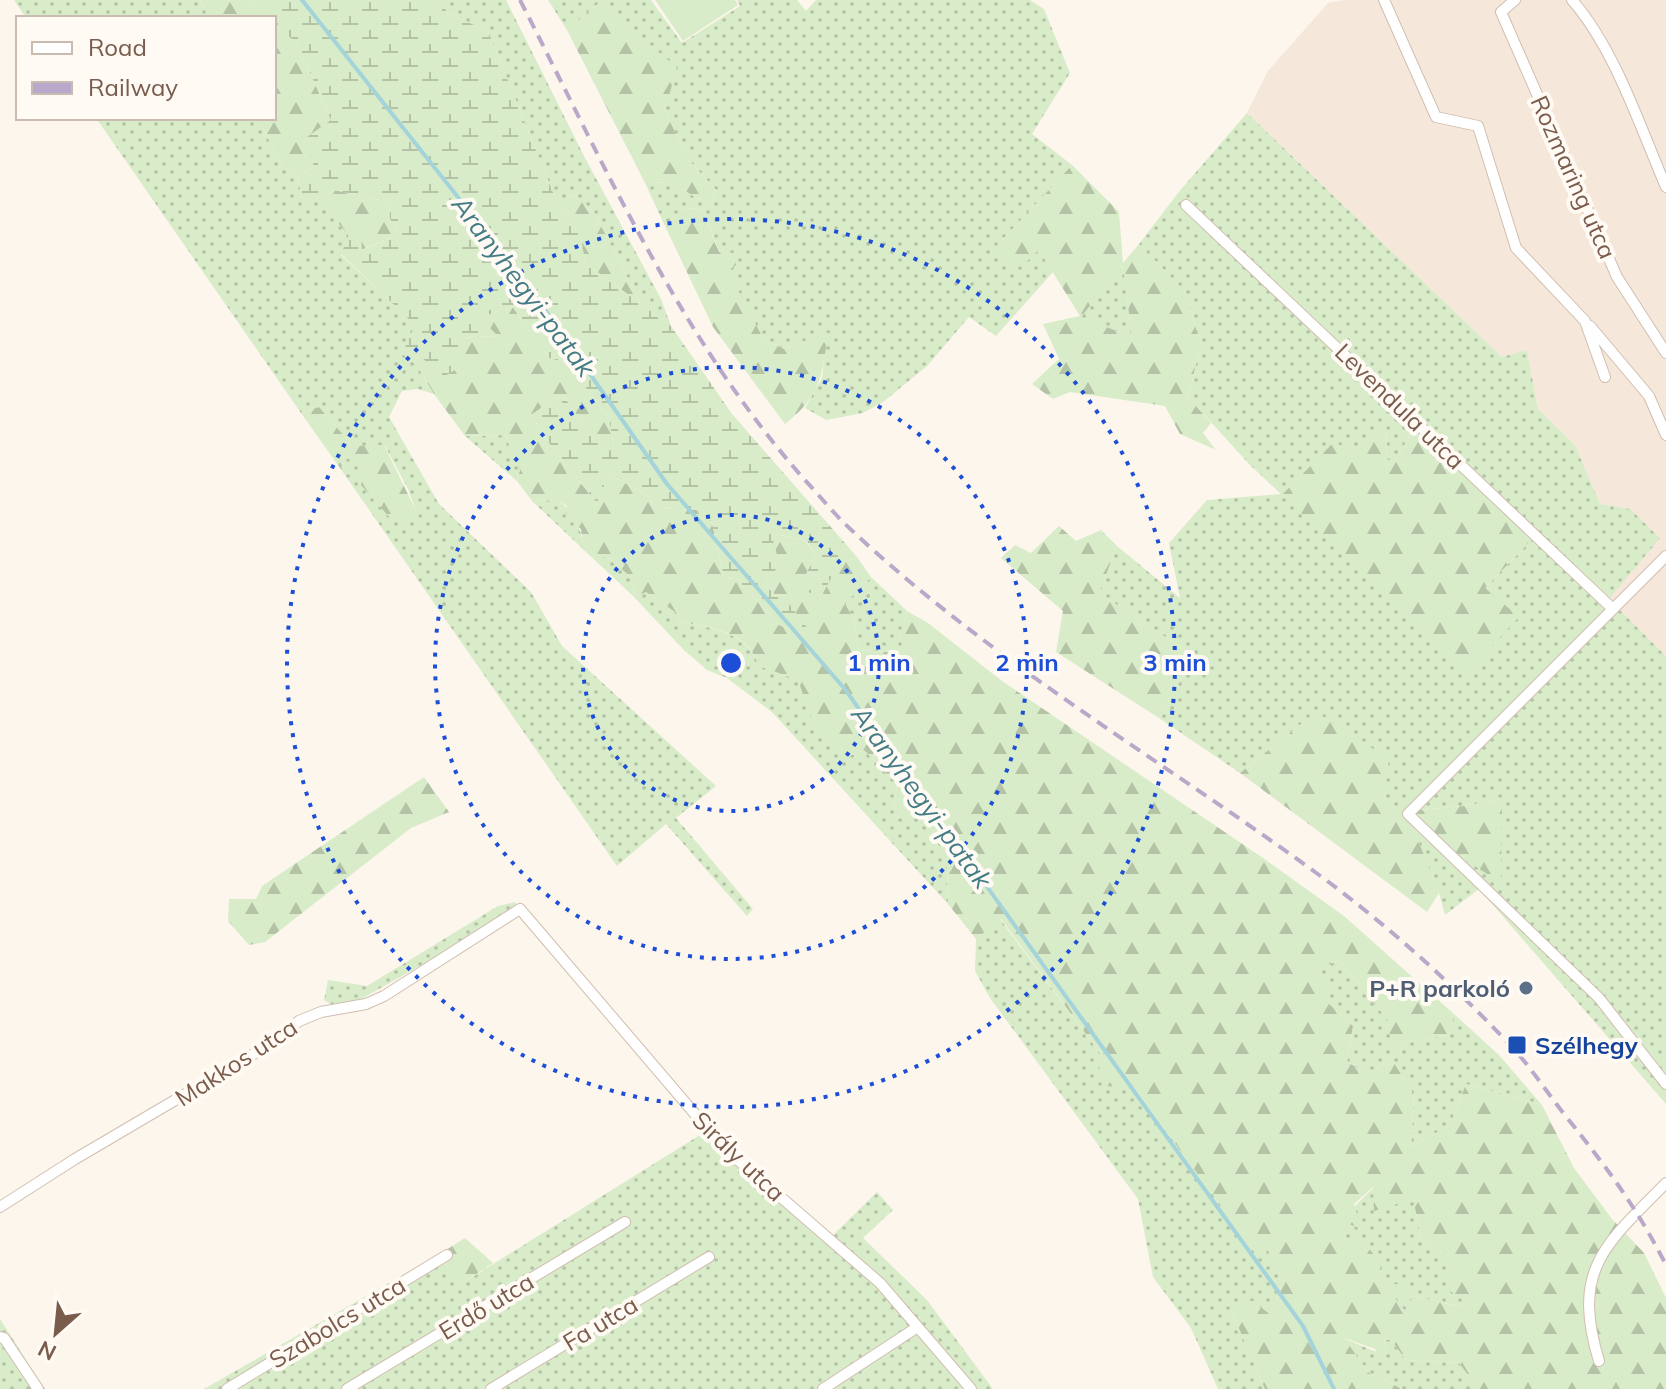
<svg xmlns="http://www.w3.org/2000/svg" width="1666" height="1389" font-family="Mulish,sans-serif">
  <defs>
    <pattern id="grass-dots" width="8" height="8" patternUnits="userSpaceOnUse" patternTransform="scale(2)"><rect width="8" height="8" fill="#d8ecc9"/><path d="M2 2h.1M6 6h.1" fill="none" stroke="#b4c2a5" stroke-width="1.8" stroke-linecap="round"/></pattern>
    <pattern id="forest-firs" width="22" height="20" patternUnits="userSpaceOnUse" patternTransform="scale(2)"><rect width="22" height="20" fill="#d8ecc9"/><path d="M5 1l3.5 6h-7zM16 11l3.5 6h-7z" fill="#b4c2a5"/></pattern>
    <pattern id="wetland-marsh" width="20" height="14" patternUnits="userSpaceOnUse" patternTransform="scale(2)"><rect width="20" height="14" fill="#d8ecc9"/><path d="M1 5h8M5 5V1M11 12h8M15 12V8" fill="none" stroke="#b4c2a5"/></pattern>
  </defs>
  <rect width="100%" height="100%" fill="#fdf6ec"/>
  <path fill="#f5e8da" d="M1344,0h322v656l-57,-57 21,-90 -30,-5 -25,-59 -37,-36 -11,-59 -25,7 -255,-244 21,-42 60,-68z"/>
  <g fill="url(#grass-dots)" fill-rule="evenodd">
    <path d="M14,0h186l9,18h-183z"/>
    <path d="M438,0h68l78,156 77,143 10,27 -30,-22 -46,-90 -23,-20 -14,11 -70,-174 -39,-17z"/>
    <path d="M548,0h103l31,43 58,-37 -3,-6h60l9,11 10,-11h214l14,9 26,64 -38,61 40,31 -81,87 48,-2 14,22 -57,64 -27,-19 -42,49 -44,36 -20,11 -37,7 -21,-12 17,-30 5,-45 -43,16 -20,-9 -37,-69 -25,-63 -19,1 -18,17 -20,-43 26,-1 40,25 5,-17 -29,-32 -22,-48 -67,-106 -31,26z"/>
    <path d="M1247,113l255,244 25,-7 11,59 37,36 25,59 30,5 30,29 -51,61 57,57v448l-187,-215 -34,26 -6,-22 -28,-69 91,-25 -38,7 -64,6 -16,-15 -68,-85 -76,61 -81,-55 35,-62 -95,-63 18,-47 63,52 -11,-55 38,-43 74,-6 -31,-29 -62,-68 13,-53 -17,-53 -45,-47 39,-51zM1418,421l120,112 -53,55 -151,-146 18,10 34,-28 1,35 7,4z"/>
    <path d="M96,118h162l24,48 16,11 5,28 14,-7 32,38 -8,19 75,70 -14,29 13,8 19,32 -16,-5 -16,2 -13,26 50,87 92,88 31,54 154,140 -40,32 77,91 -6,7 -81,-92 -49,42 -277,-398 7,-10 11,5 3,22 13,12 45,22 -11,-30 -23,-43h-32l-34,-39 -18,6z"/>
    <path d="M1123,264l9,73 -52,-20z"/>
    <path d="M505,435l15,35 -3,11 -52,-45z"/>
    <path d="M557,500c19,12 24,29 27,50l26,9 23,20 1,17 12,-4 32,22 1,8c31,5 69,10 80,44l39,14 15,40 36,36 15,-6 33,34 -3,22 4,13 18,-8 38,48 -7,5 1,40 -176,-192 -45,-34 -20,-8 -24,-21 -49,-52 -102,-96z"/>
    <path d="M871,577l36,34 -7,24 4,18 -46,-3 -4,-31 -10,-15z"/>
    <path d="M515,902l5,7 -164,93 -25,2 -7,-4 4,-20 39,6 131,-80z"/>
    <path d="M1000,919l108,145 26,23 118,160 15,1 16,31 -11,37 -44,-13 37,86h-47l-27,-61 -38,-51 -15,-78 -148,-201 -15,-27 1,-32z"/>
    <path d="M1339,960l48,59 11,33 10,-10 41,-7 5,-21 45,41 43,50 -76,-21 -16,41 -39,22 3,-52 -23,-37 -22,16 -22,-12 6,-36 -25,-23 -18,-31z"/>
    <path d="M708,1130l121,109 48,-47 16,18 -30,28 64,62 66,89h-789l234,-134 23,29z"/>
    <path d="M1374,1187v23l39,-11 9,42 28,16 19,47 -10,2 -47,-10 -2,21 -65,-76 -5,-20z"/>
    <path d="M0,1319l45,70h-45z"/>
    <path d="M1343,1338l43,18 -2,-17 7,1 15,20 53,3 20,26h-77l-33,-16z"/>
  </g>
  <g fill="url(#forest-firs)" fill-rule="evenodd">
    <path d="M200,0h50l15,18h-56z"/>
    <path d="M598,4l79,63 -12,43 22,48 29,32 -5,17 -40,-25 -26,1 -78,-153z"/>
    <path d="M274,25l23,18 34,77 -17,46 -16,11 -16,-11 -24,-48h16z"/>
    <path d="M1072,165l47,47 4,51 16,-19 45,47 17,53 -13,53 23,26 -8,10 13,17 -36,-16 -15,-28 -95,-14 -17,7 -21,-15 27,-25 -16,-35 37,-8 -41,-66 -18,17 -30,-15zM1122,265l1,1 9,71 -51,-20z"/>
    <path d="M334,190l55,12 1,17 8,12 -3,5 -34,14 -8,-23 -4,9 -32,-38z"/>
    <path d="M572,194l23,20 46,90 -56,-41 -4,-25 -23,-33z"/>
    <path d="M702,208l17,44 15,1 2,12 -8,6 36,69 20,9 44,-17c-6,44 -6,63 -43,92l-72,-97 -48,-101 18,-17z"/>
    <path d="M512,306l37,52 18,5 42,55 5,29 -9,7 -43,-60 -31,21 24,37 43,52 9,-31 40,22 10,13 46,2 9,13 12,54 12,1 43,47 33,11 -29,-40 -8,-1 -10,-16 6,-46 35,8 10,15 3,43 19,-34 19,-8 14,20 -26,27 9,15 4,31 45,3 -3,-18 7,-24 21,12 74,58 261,177 81,58 110,98 -5,21 -41,7 -10,10 -5,-1 -6,-32 -48,-59 -28,12 18,6 -1,25 25,23 -6,36 22,12 22,-16 23,37 -3,52 39,-22 16,-41 76,21 32,63 38,51 32,34 22,45v91h-187l-20,-26 -53,-3 -15,-20 -7,-1 2,17 -5,7 -6,-14 -31,-11 25,35 33,16h-137l-37,-86 25,-2 19,15 11,-37 -16,-30 -15,-1 -118,-161 -32,-1 -3,-20 9,-2 -107,-145 -25,20 -28,-35 -1,-40 6,-5 -36,-48 -19,8 -4,-13 3,-22 -33,-34 -15,6 -37,-36 -14,-40 -39,-14c-11,-35 -49,-39 -80,-44l-1,-8 -32,-22 -12,5 -1,-18 -23,-20 -27,-9 -2,-21 -15,-12 1,-11 -10,-6 -25,1 -15,-20 3,-11 -15,-35 -40,1 -31,-42 -19,-32 3,-8 41,-16 38,-2 -18,-18zM1373,1187l1,24 39,-12 9,42 28,16 -4,31 22,16 -10,2 -46,-10 -3,20 -16,-21 11,3 4,-13 -27,-2 -8,-9 8,-6 -9,-16 -15,-15 -12,4 -4,-20 21,8 -8,-25z"/>
    <path d="M319,407l34,39 31,-1 36,74h-29l-30,-34 -4,-22 -10,-5 -7,10 -39,-55z"/>
    <path d="M1419,420l119,113 -53,55 34,29 -50,54 -187,-176 52,-53 18,10 34,-29 1,36 7,4z"/>
    <path d="M1059,526l17,15 25,-11 16,16 -18,47 95,63 -35,62 -103,-66 7,-41 -62,-53 14,-13 16,8z"/>
    <path d="M1316,712l73,47 -5,38 16,15 64,-6 38,-7 -1,84 -89,-58 27,68 -12,19 -187,-139z"/>
    <path d="M424,777l25,35 -38,16 -146,114 -16,3 -21,-24 1,-22h27l6,-13z"/>
    <path d="M465,1238l28,25 -32,21 -23,-29z"/>
  </g>
  <path fill="url(#wetland-marsh)" d="M250,0h188l11,14 39,17 70,174 23,33 4,25 86,63 61,88 125,143 -19,8 -18,34 -21,-13 17,-30 -9,-15 -36,-8 9,33 -15,13 10,16 8,1 31,41 -35,-12 -43,-47 -12,-1 -12,-54 -9,-13 -46,-2 -10,-13 -40,-22 -8,32 -44,-53 -24,-37 31,-21 43,60 9,-7 -5,-29 -42,-55 -18,-5 -37,-52 -32,12 18,18 -39,2 3,28 -19,11 -25,-23 -3,8 -13,-8 13,-29 -74,-71 12,-28 7,-1 2,25 33,-14 3,-5 -8,-12 -1,-17 -55,-12 -31,15 -5,-28 16,-11 -10,-27 27,-19 -34,-77 -23,-18v-7l-10,-1z"/>
  <path fill="#d8ecc9" d="M655,0h80l3,5 -55,36z"/>
  <g fill="none" stroke-linecap="round" stroke-linejoin="round">
    <path stroke="#a5d3da" stroke-width="4" d="M302,0l227,287 138,197 177,204 459,638 31,63"/>
    <g stroke="#d1beb0" stroke-width="12">
      <g id="minor">
        <path d="M1384,0l52,117 42,9 38,122 69,73 20,56"/>
        <path d="M1515,0l-14,12 116,265 49,76"/>
        <path d="M1572,0c43,49 68,127 94,187"/>
        <path d="M1186,205l427,404"/>
        <path d="M1590,326l59,70 17,39"/>
        <path d="M1666,556l-258,258 191,184 67,86"/>
        <path d="M0,1207l75,-48 187,-110 37,-28 22,-9 45,-8 18,-8 136,-87 204,239 156,135 91,106"/>
        <path d="M0,1337l4,1 34,51"/>
        <path d="M1599,1361c-28,-92 6,-116 67,-178"/>
        <path d="M227,1389l220,-134"/>
        <path d="M347,1389l278,-167"/>
        <path d="M491,1389l218,-132"/>
        <path d="M823,1389l93,-61"/>
      </g>
    </g>
    <use href="#minor" stroke="#fff" stroke-width="10"/>
    <path stroke="#b9a8c9" stroke-width="4" stroke-dasharray="12 8" stroke-linecap="butt" d="M520,0c84,164 161,340 284,479 14,15 27,31 41,45 142,135 312,233 470,348 70,51 136,110 195,173 20,21 36,46 54,69 41,51 72,92 102,151"/>
  </g>
  <g fill="none" stroke="#1d4ed8" stroke-width="4" stroke-dasharray="4 8">
    <circle cx="731" cy="663" r="148"/>
    <circle cx="731" cy="663" r="296"/>
    <circle cx="731" cy="663" r="444"/>
  </g>
  <circle fill="#5c6f8a" stroke="#fffaf3" stroke-width="3" cx="1526" cy="988" r="8"/>
  <rect fill="#1a4fb4" stroke="#fffaf3" stroke-width="3" x="1507" y="1035" width="20" height="20" rx="4"/>
  <g text-anchor="middle" dominant-baseline="central" stroke-width="8" stroke-linejoin="round" paint-order="stroke">
    <g font-size="24" fill="#7a5c4d" stroke="#fffaf3">
      <text transform="translate(1574 177) rotate(66)">Rozmaring utca</text>
      <text transform="translate(1400 406) rotate(44)">Levendula utca</text>
      <text transform="translate(236 1062) rotate(-33)">Makkos utca</text>
      <text transform="translate(739 1156) rotate(44)">Sirály utca</text>
      <text transform="translate(486 1306) rotate(-31)">Erdő utca</text>
      <text transform="translate(337 1322) rotate(-31)">Szabolcs utca</text>
      <text transform="translate(600 1323) rotate(-31)">Fa utca</text>
    </g>
    <g font-size="24" font-weight="bold" fill="#4e5e75" stroke="#fffaf3" text-anchor="end">
      <text x="1510" y="988">P+R parkoló</text>
    </g>
    <g font-size="24" font-weight="bold" fill="#164399" stroke="#fffaf3" text-anchor="start">
      <text x="1535" y="1045">Szélhegy</text>
    </g>
    <g font-size="26" font-style="italic" fill="#437c86" stroke="#fffaf3">
      <text transform="translate(524 286) rotate(53)">Aranyhegyi-patak</text>
      <text transform="translate(922 797) rotate(54)">Aranyhegyi-patak</text>
    </g>
  </g>
  <circle cx="731" cy="663" r="12" fill="#1d4ed8" stroke="#fffaf3" stroke-width="4"/>
  <g font-size="24" text-anchor="middle" font-weight="bold" fill="#1d4ed8" stroke="#fffaf3" stroke-width="8" stroke-linejoin="round" paint-order="stroke">
    <text x="879" y="671">1 min</text>
    <text x="1027" y="671">2 min</text>
    <text x="1175" y="671">3 min</text>
  </g>
  <rect x="16" y="16" width="260" height="104" fill="#fffaf3" stroke="#cabbb1" stroke-width="2"/>
  <rect x="32" y="42" width="40" height="12" fill="#ffffff" stroke="#cabbb1" stroke-width="2"/>
  <text x="88" y="56" font-size="24" fill="#7a5c4d">Road</text>
  <rect x="32" y="82" width="40" height="12" fill="#b9a8c9" stroke="#cabbb1" stroke-width="2"/>
  <text x="88" y="96" font-size="24" fill="#7a5c4d">Railway</text>
  <g transform="translate(56 1333) rotate(207)" stroke="#fffaf3" stroke-width="6" paint-order="stroke">
  <path d="M0-6L14 30L0 20L-14 30Z" fill="#7a5c4d"/>
  <text y="-12" font-size="22" font-weight="bold" text-anchor="middle" fill="#7a5c4d">N</text>
  </g>
</svg>
